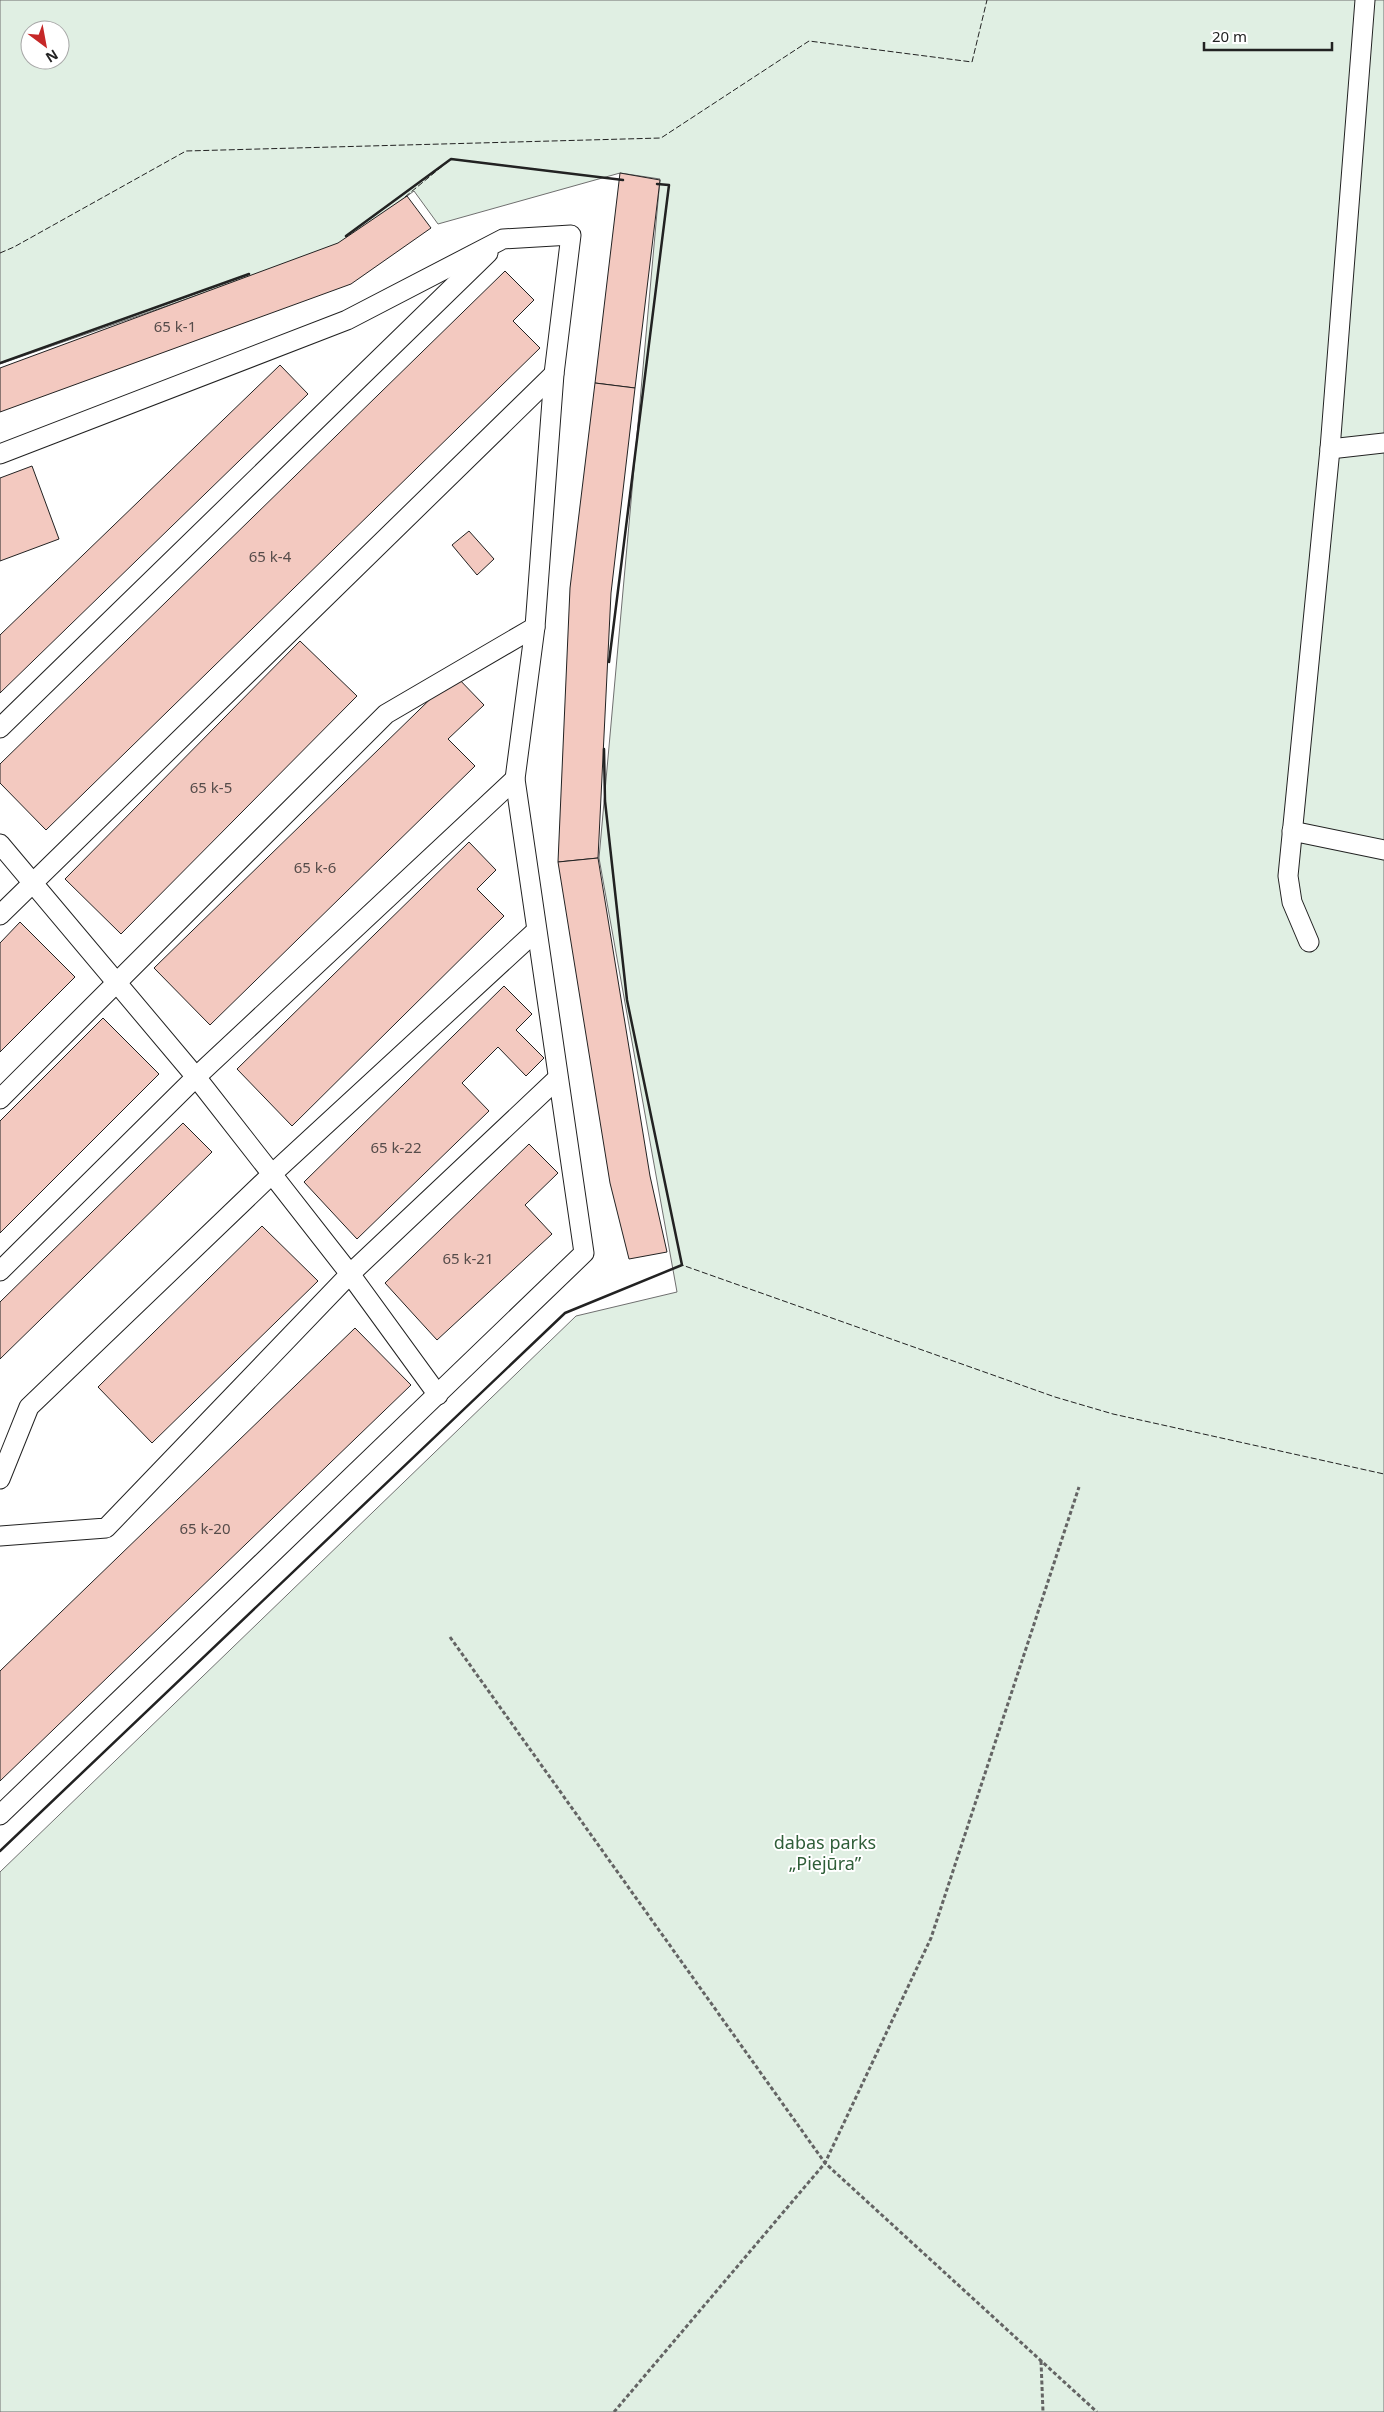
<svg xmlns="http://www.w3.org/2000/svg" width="1384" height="2412" font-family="'Noto Sans',sans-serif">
  <rect width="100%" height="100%" fill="#fff"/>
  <path fill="#e0efe3" stroke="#6f6f6f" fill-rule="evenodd" d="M0,0h1384v2412h-1384v-540l576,-556 101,-24 -78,-434 61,-679 -40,-6 -182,51 -24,-33 -75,55 -339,118zM30,30h30v30h-30z"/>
  <g fill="#f3c9c0" stroke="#222">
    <path d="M620,173l40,7 -25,208 -40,-5z"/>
    <path d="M407,196l24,32 -80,56 -351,128v-44l338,-125z"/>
    <path d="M505,271l29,29 -21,21 27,27 -494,482 -46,-47v-19z"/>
    <path d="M280,365l28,29 -308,299v-58z"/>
    <path d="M595,383l40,5 -24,205 -13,265 -40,4 12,-274z"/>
    <path d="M32,466l27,73 -59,22v-83z"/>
    <path d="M469,531l25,28 -17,16 -25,-30z"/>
    <path d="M300,641l57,55 -236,238 -56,-55z"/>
    <path d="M455,675l29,30 -36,34 27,27 -265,259 -56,-57z"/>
    <path d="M469,842l27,28 -19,19 27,27 -212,210 -55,-57z"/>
    <path d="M598,858l52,318 17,76 -38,7 -19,-76 -52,-321z"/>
    <path d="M20,922l55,55 -75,75v-109z"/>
    <path d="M504,986l28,28 -16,16 28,28 -18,18 -28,-29 -36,36 27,28 -132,128 -53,-57z"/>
    <path d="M103,1018l56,56 -159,159v-112z"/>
    <path d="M183,1123l29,29 -212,207v-57z"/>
    <path d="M529,1144l29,29 -33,32 27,29 -115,106 -52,-57z"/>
    <path d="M262,1226l56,55 -166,162 -54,-56z"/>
    <path d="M355,1328l56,57 -411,396v-110z"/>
  </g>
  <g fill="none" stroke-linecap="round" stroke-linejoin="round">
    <g stroke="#222" stroke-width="21">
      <g id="service">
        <path d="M1330,449l54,-6"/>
        <path d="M0,454l347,-134 156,-81 68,-4 -17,139 -19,253 -20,152 69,474 -584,562"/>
        <path d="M0,728l488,-475"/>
        <path d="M1292,831l92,19"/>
        <path d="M0,844l196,233 154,197 88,121"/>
        <path d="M0,915l554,-541"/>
        <path d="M1309,942l-17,-40 -4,-26 42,-427 35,-449"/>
        <path d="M0,1099l386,-385 149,-87"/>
        <path d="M0,1271l196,-194 319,-298"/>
        <path d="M0,1479l29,-72 242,-232 265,-244"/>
        <path d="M0,1536l106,-8 244,-254 208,-196"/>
      </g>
    </g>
    <g stroke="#646464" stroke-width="3" stroke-dasharray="4 2.5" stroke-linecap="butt">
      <path d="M450,1637l375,526 272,249"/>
      <path d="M1041,2361l2,51"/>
      <path d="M614,2412l211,-249 106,-225 148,-451"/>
    </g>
    <use href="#service" stroke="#fff" stroke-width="19"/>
    <g stroke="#222" stroke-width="1" stroke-dasharray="6 2.5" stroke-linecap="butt">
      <path d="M405,197l46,-38 172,21"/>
      <path d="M0,253l14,-6 172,-96 475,-13 148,-97 163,21 15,-62"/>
      <path d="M0,363l250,-89"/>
      <path d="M609,662l60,-477 -11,-1"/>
      <path d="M604,749l1,52 22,199 55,265 373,132 58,17 271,60"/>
    </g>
    <g stroke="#222" stroke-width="2.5">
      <path d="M346,236l105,-77 172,21"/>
      <path d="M0,363l249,-89"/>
      <path d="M609,662l60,-477 -12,-1"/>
      <path d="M0,1851l565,-538 117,-48 -55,-265 -22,-199 -1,-52"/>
    </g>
  </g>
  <g text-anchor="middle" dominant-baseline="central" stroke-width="4" stroke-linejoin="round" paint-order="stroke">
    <g font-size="15" fill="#564c4a">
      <text x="175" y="326">65 k-1</text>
      <text x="270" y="556">65 k-4</text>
      <text x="211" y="787">65 k-5</text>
      <text x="315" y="867">65 k-6</text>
      <text x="396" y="1147">65 k-22</text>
      <text x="468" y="1258">65 k-21</text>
      <text x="205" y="1528">65 k-20</text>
    </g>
    <g font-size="18" fill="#2f5e38" stroke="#fff">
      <text x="825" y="1842">dabas parks<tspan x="825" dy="21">„Piejūra”</tspan></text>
    </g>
  </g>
  <g transform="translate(45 45) rotate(148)"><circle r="24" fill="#ffffff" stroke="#a7a7a7"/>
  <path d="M0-4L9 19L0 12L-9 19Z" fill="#c62828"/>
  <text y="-8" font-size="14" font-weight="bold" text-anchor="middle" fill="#222222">N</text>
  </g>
  <path d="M1204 42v8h128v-8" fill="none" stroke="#222222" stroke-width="2.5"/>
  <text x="1212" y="42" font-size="15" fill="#222222" stroke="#ffffff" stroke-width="4" paint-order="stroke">20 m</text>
</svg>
